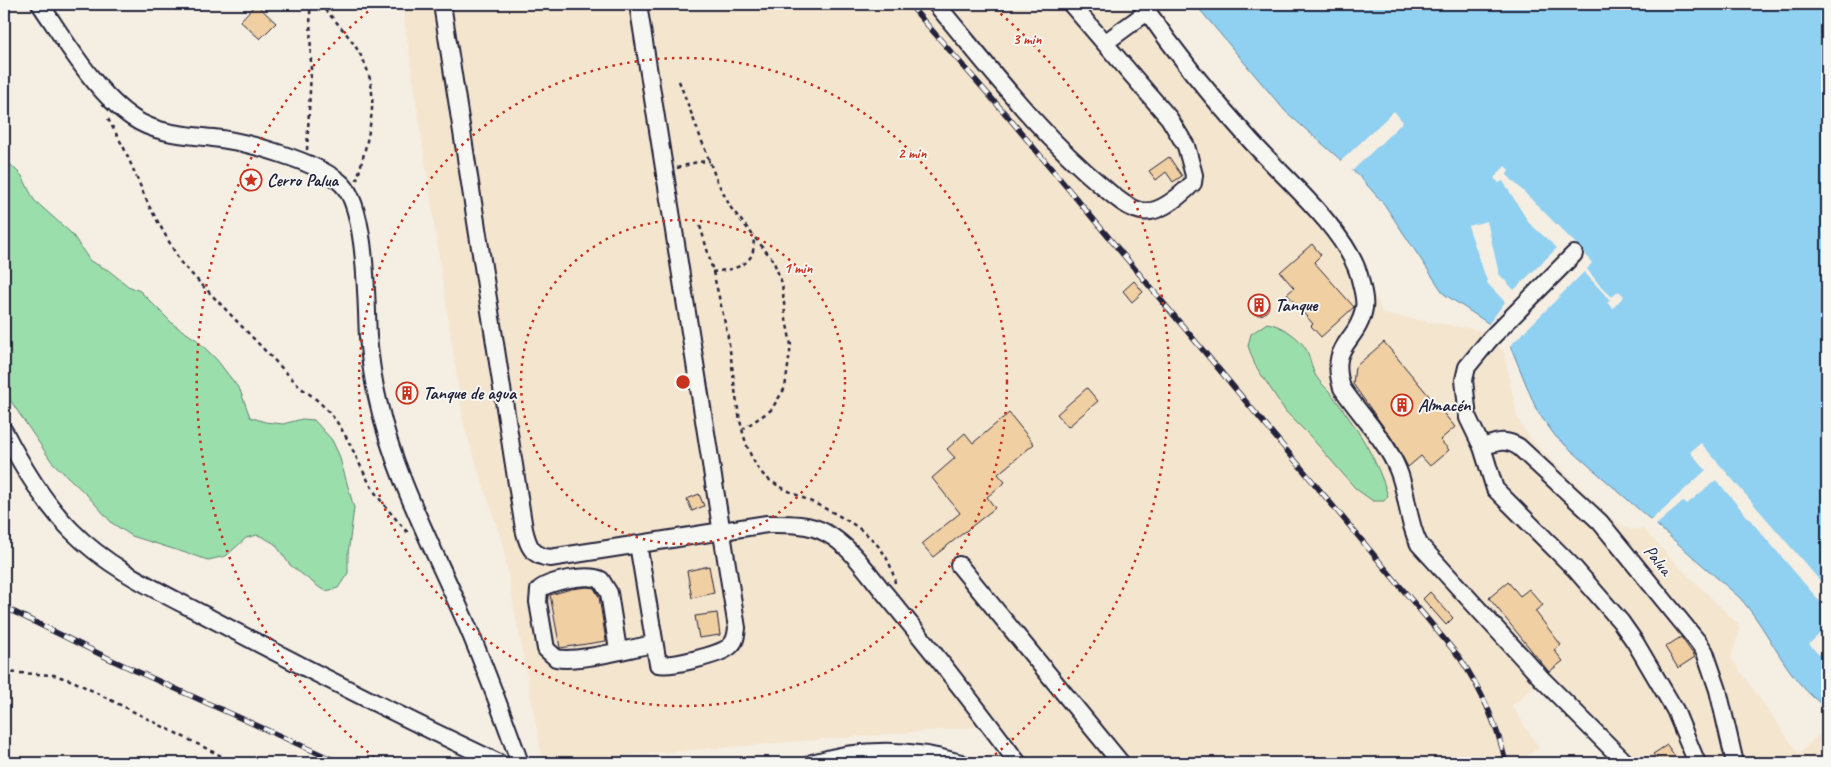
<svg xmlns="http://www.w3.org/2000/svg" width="1831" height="767" font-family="Caveat,sans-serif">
  <rect width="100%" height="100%" fill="#f5eee2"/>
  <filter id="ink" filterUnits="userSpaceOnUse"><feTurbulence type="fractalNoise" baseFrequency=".02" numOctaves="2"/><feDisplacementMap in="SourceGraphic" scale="10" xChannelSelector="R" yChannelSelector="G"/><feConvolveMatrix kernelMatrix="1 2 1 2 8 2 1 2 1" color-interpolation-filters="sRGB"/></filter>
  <g filter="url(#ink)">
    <path fill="#f4e5cf" d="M402,4h754l30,45 167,197 30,68 101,17 20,21 13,64 6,13 13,16 80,77 15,8 12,-2 28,31 65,63 3,5 -1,9 -7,22 68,96 28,-28v37h-201l-84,-84 -30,27 27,42 -16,11 1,4h-506l-29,-37 -446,36 -41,-220 -38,-116z"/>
    <g fill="#9adfab" stroke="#5e8073">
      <path d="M4,158l18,18 12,24 38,34 18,27 18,9 20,16 12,5 34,34 23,15 20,20 23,30 10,27 15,5 18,2 19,-5 12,1 18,20 7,15 15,53 -6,46v19l-10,15 -12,3 -6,-3 -30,-23 -15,-21 -12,-7 -6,-2 -11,3 -20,18 -18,4 -76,-24 -20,-13 -25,-28 -35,-33 -48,-71z"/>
      <path d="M1267,323c14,2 34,15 40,28 4,9 5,21 11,28 4,6 11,11 15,17 24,32 44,62 55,100l-4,5h-11l-17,-12 -46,-53 -24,-24 -31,-47 -7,-19 3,-12z"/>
    </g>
    <path fill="#90d0f1" stroke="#648aa8" d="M1195,4h632v704c-42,-28 -55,-75 -88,-111l-183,-160 -19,-26 -27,-66 -16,-18 -50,-33 -60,-90 -25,-28 -74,-65z"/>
    <g fill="#f5eee2">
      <path d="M1394,111l9,11 -52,50 -11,-10z"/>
      <path d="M1505,166l4,4 -2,5 75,75 10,13 -5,6 11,14 14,14 7,-6 5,5 -11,12 -6,-5 3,-3 -26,-28 -75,75 -6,-9 -16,-12 18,-24 -17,-18 -20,-58 19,-5 12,53 15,16 43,-42 -28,-25 -26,-42 -4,2 -5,-5z"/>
      <path d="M1701,443l126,146v21l-111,-130 -29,24 -3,-3 -29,25 -5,-5 56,-51 -16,-18z"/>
      <path d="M1827,627v20l-8,8 -10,-11z"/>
    </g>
    <g fill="#f0cfa2" stroke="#22223b">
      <path d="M256,4l20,19 -16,16 -20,-18z"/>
      <path d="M1169,157l13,19 -9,6 -7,-10 -10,8 -7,-9z"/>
      <path d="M1312,244l9,11 -7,7 40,45 -33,30 -10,-11 2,-2 -26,-30 7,-6 -14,-16z"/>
      <path d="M1134,281l9,11 -11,10 -9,-11z"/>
      <circle cx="1259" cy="305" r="10"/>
      <path d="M1384,342l71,85 -15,13 9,10 -19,16 -9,-10 -13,11 -13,-24 -42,-59 2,-17z"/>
      <path d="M1087,388l11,13 -30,26 -11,-13z"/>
      <path d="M1009,413l25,31 -36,30 7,8 -18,15 8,11 -62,49 -11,-13 38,-31 -28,-35 23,-20 -8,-9 18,-16 8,10z"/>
      <path d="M699,494l5,12 -12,5 -5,-12z"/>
      <path d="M709,566l5,27 -22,5 -5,-27z"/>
      <path d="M1508,582l12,14 9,-7 14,16 -8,6 26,34 -7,5 9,11 -14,11 -60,-74z"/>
      <path d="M587,587l7,1 5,9 7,44 -46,7 -10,-53 21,-6z"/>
      <path d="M1430,592l23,26 -7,7 -23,-26z"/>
      <path d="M717,613l3,22 -21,3 -4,-22z"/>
      <path d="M1681,637l14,20 -17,11 -13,-21z"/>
      <path d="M1667,745l13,18h-20l-7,-9z"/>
    </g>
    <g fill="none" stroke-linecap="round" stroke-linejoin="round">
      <g stroke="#22223b" stroke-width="20">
        <g id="minor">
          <path d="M40,4c25,36 56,90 93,114 23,16 53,17 80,20 32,3 106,24 129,46 25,24 24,118 26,153 2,21 5,44 10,64 16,73 51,138 81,206 23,51 42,103 61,156"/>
          <path d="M442,4l82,525c4,17 8,27 26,29l217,-34c20,0 41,-1 59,9 23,12 40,37 56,57 47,56 92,114 136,173"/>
          <path d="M638,4l99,624c-1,7 -1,13 -7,18 -9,9 -60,21 -72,18l-20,-120"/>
          <path d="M936,4c53,63 103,130 167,183 11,9 24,21 38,24 18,4 40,-16 52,-28l1,-8 -8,-29 -17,-28 -98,-114"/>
          <path d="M1142,4c33,48 69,93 108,136 32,36 95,89 109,135 2,10 7,23 5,33 -6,36 -36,34 -22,80 18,27 44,52 56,82 10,24 9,51 21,74l123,135 84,84"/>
          <path d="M1106,42l41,-30"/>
          <path d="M1574,254l-84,85 -23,28 -3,13 4,38 14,29 13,42 80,80 46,53 14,20 40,68 22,53"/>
          <path d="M4,431c18,35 39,71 67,99 39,40 92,63 141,89 94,50 190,98 287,144"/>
          <path d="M1482,447c15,-5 23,-9 37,0l81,75 98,120 7,10 13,38 17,73"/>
          <path d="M959,565l162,198"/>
          <path d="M618,650l-9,-57 -8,-13c-12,-7 -53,1 -62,10l-1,12 8,47 10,9c21,5 74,-10 98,-14"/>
          <path d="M812,763c49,-15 99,-15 149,0"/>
        </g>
      </g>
      <g stroke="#22223b" stroke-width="2.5" stroke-dasharray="4 4" stroke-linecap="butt">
        <path d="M319,4c65,64 61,92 38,176"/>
        <path d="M679,81l38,100 14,27 42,52 9,23 3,31 6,31 -6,43 -14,22 -28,19"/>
        <path d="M108,119l16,29 25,58 32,57 120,125c43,29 47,57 70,98 10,17 25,33 38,48"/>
        <path d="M307,150l4,-79 -1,-67"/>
        <path d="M677,168l20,-6 13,-1"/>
        <path d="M700,226c11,34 19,71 27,106 8,40 8,106 33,139 9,11 22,17 35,23 40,20 92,38 100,89"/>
        <path d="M712,272c24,-3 46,-6 41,-36"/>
        <path d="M4,672l50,3 19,6 162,82"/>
      </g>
      <use href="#minor" stroke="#f6f6f2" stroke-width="16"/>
      <g stroke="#22223b" stroke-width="5.5">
        <g id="rail">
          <path d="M909,4l100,114 451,540c22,33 37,66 46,105"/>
          <path d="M4,607l110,54 226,102"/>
        </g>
      </g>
      <use href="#rail" stroke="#f6f6f2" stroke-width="4" stroke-dasharray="11" stroke-linecap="butt"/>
    </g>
  </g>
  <g fill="none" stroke="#c8321e" stroke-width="2.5" stroke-dasharray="2.5 5">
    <circle cx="683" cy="382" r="162"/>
    <circle cx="683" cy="382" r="324"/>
    <path d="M380 762A486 486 0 0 1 377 4M989 4A486 486 0 0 1 986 762"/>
  </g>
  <defs>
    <g id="sight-ring" transform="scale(1.125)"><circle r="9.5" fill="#f6f6f2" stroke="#c8321e" stroke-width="1.5"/><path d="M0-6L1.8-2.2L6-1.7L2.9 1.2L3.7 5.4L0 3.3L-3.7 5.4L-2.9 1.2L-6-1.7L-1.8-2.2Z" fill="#c8321e"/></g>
    <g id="building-ring" transform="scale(1.125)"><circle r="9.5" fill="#f6f6f2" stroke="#c8321e" stroke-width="1.5"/><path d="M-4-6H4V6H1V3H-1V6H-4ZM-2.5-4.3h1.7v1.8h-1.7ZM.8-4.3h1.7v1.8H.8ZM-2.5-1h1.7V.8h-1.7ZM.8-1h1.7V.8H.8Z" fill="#c8321e"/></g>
  </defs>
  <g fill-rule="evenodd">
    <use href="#sight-ring" x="251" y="180"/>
    <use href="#building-ring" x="1259" y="305"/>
    <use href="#building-ring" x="407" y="393"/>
    <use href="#building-ring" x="1402" y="405"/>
  </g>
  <g text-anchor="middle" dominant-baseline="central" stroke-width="4" stroke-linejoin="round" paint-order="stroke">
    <g font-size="18" font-weight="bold" fill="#22223b" stroke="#f6f6f2" text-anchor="start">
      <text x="267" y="180">Cerro Palua</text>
      <text x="1275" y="305">Tanque</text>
      <text x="423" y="393">Tanque de agua</text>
      <text x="1418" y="405">Almacén</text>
    </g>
    <g font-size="18" fill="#22223b" stroke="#f6f6f2">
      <text transform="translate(1658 560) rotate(51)">Palua</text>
    </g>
  </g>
  <circle cx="683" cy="382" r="8" fill="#c8321e" stroke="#f6f6f2" stroke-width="2.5"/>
  <g font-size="15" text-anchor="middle" font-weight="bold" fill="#c8321e" stroke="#f6f6f2" stroke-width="4" stroke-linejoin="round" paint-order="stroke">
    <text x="1027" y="44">3 min</text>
    <text x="912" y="158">2 min</text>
    <text x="798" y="273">1 min</text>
  </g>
  <rect width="1831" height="767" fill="none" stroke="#f6f6f2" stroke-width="20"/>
  <rect x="10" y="10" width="1811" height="747" fill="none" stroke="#22223b" stroke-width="2" filter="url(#ink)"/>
</svg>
